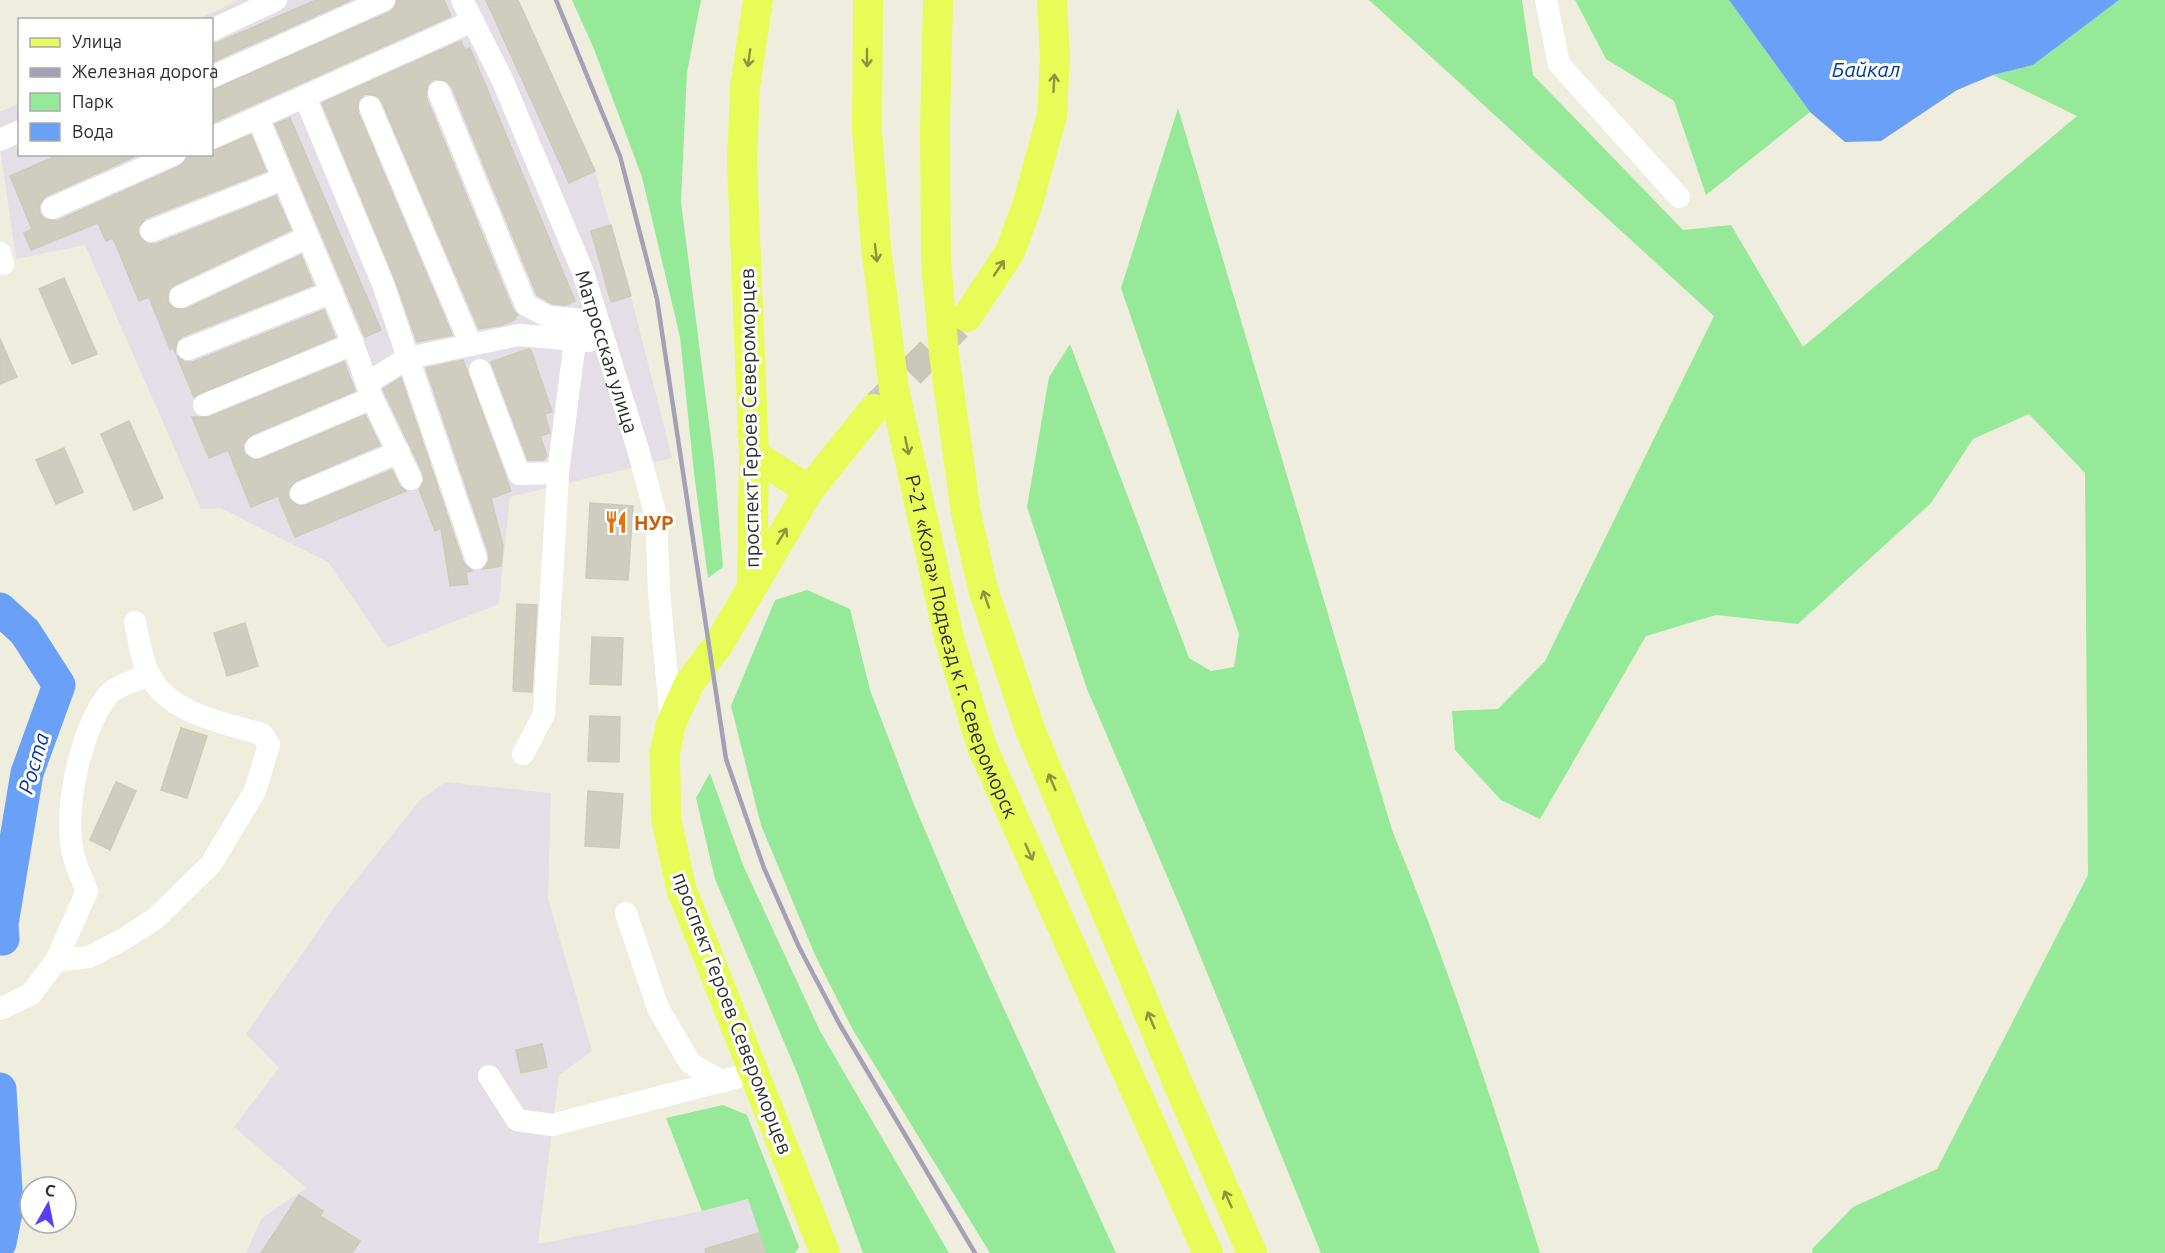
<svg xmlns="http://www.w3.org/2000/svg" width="2165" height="1253" font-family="Ubuntu,sans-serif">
  <rect width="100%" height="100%" fill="#efeede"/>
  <g fill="#e4dfe7">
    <path d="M239,0h279l77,171 36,125 41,162 -162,39 -11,107 -112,44 -59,-86 -107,-54 -20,1 -116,-264 -69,14 -16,-111v-36l19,-9 1,51h192v-134l-14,-1z"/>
    <path d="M445,782l106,11 -3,105 44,153 -33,24 -21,169 164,-33 46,-12 18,54h-520l15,-34 45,-31 -72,-61 45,-59 -33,-34 90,-129 84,-105z"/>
  </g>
  <g fill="#96e998">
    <path d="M572,0h129l-14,72 -6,130 33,260 9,105 -15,11 -14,-105 -14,-136 -38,-160 -48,-128z"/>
    <path d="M1369,0h153l11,75 150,155 48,-5 72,122 274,-231 -84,-41 40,-10 86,-65h46v1253h-353l1,-5 40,-41 84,-38 151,-294 -3,-402 -56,-59 -56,25 -42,64 -133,121 -82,-9 -70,21 -106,183 -39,-19 -46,-50 -3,-39 46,-2 47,-48 169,-345z"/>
    <path d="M1575,0h154l81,112 -104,83 -32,-94 -68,-42z"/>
    <path d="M1178,108l214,722c57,138 104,280 148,423h-219l-139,-342 -95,-222 -60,-182 22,-130 21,-33 119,314 22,13 23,-4 5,-33 -118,-346z"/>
    <path d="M807,590l43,19 20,81 43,112 48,113 155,338h-126l-137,-223 -38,-75 -54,-130 -30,-119 44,-106z"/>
    <path d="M710,773l33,92 77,166 129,222h-86l-65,-178 -83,-196 -19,-81z"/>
    <path d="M723,1105l24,10 52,132 -4,6h-29l-18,-54 -46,12 -36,-93z"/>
  </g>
  <path fill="#6aa0f8" d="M1729,0h390l-86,65 -40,10 -36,15 -76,51 -36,1 -35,-30z"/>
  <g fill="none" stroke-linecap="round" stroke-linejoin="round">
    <g stroke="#6aa0f8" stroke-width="33">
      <path d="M0,609l25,23 34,53 -32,88 -25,151 1,15"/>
      <path d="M0,1089l7,118 -7,36"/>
    </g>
  </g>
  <g fill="#cecdc0" stroke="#cbcbb7" stroke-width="1.5">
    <path d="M316,0h35l-139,62v-17z"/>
    <path d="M397,0h47l7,16 -239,107v-33l178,-78 5,-5z"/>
    <path d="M486,0h32l77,171 -26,12z"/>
    <path d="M461,41l4,9 5,-2 105,253 -9,4 -13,-1 -16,-9 -85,-208 -5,-6 -13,-2 -6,5 -2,13 87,213 5,5 -3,2 1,2 -14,6 -23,4 -97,-227 -4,-6 -13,-2 -6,5 -1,13 94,223 -35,7 -22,-63 -73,-176z"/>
    <path d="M290,118l91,212 -16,7 -90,-213z"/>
    <path d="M251,135l15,36 -120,47 -8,10 1,8 9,8h8l120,-48 15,34 -117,55 -5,5 -1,12 5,6 13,1 115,-54 12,30 -130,51 -6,5 -2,11 -2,-4 -3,1 -21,-52 -10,4 -26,-63 -7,3 -8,-18 -67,27 -7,-17 8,-4 -22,-53 51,-22h79l-94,42 -7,10 1,8 5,5 12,2 123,-55 8,-12h24v-3z"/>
    <path d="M611,225l20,71 -20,6 -20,-71z"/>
    <path d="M64,278l33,76 -25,10 -33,-75z"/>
    <path d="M324,310l11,27 -141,60 -17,-41 8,6h8z"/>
    <path d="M0,339l17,38 -17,7z"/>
    <path d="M528,349l3,1 21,62 -7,2 5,19 -10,3 7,20 -4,4h-15l-37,-98z"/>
    <path d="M463,360l48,131 -20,7 12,48 -2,20 -18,3 6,-8v-7l-63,-186z"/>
    <path d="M344,362l11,29 -104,44 -8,10 1,8 10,7 7,-1 104,-44 15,30 -84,36 -8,10 1,8 10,7 7,-1 86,-35 7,15 7,6 -111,46 -17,-41 -27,11 -23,-57 -19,8 -17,-41h17z"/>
    <path d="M401,378l62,184 9,9 -6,1 2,12 -18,2 -9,-58 -6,3 -16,-42 5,-8 -1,-8 -40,-84z"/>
    <path d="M129,421l34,77 -29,12 -33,-76z"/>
    <path d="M64,448l19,44 -27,12 -20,-44z"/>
    <path d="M590,503l43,3 -5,74 -42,-2z"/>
    <path d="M517,604l20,1 -5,87 -19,-1z"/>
    <path d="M245,623l13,43 -31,10 -13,-43z"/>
    <path d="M592,637l31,1 -2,47 -31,-1z"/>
    <path d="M590,716l30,1 -1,45 -31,-1z"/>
    <path d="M181,728l26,8 -20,62 -26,-8z"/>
    <path d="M116,782l20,9 -26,59 -20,-10z"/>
    <path d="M588,791l35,3 -4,54 -34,-2z"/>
    <path d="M542,1044l5,23 -26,6 -5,-23z"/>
    <path d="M299,1195l24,16 -3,5 40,25 -8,12h-91z"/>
    <path d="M759,1233l7,20h-60l-1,-4z"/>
  </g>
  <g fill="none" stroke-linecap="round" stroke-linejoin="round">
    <path stroke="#c8c7ba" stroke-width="30" stroke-dasharray="30 15" stroke-linecap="butt" d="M878,405l79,-79"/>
    <g stroke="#fff" stroke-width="22">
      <path id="s1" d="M462,0l40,79 81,193 56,181 17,63 3,75 12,132"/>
      <path d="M1546,0l13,64 120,133"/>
      <path d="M212,30l64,-30"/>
      <path d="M212,77l172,-77"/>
      <path d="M439,92l87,213 23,12 49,4"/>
      <path d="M305,97l78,187 93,274"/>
      <path d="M370,107l101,238"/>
      <path d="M258,118l95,226 19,54 39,81"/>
      <path d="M212,138l261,-117"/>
      <path d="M0,140l20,-9"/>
      <path d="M52,208l123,-54"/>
      <path d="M151,231l132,-52"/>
      <path d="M0,253l3,11"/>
      <path d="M180,297l128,-60"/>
      <path d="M188,349l144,-57"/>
      <path d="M480,370l39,104 39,-1 17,-132"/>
      <path d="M367,383l41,-25 111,-23 69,6"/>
      <path d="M204,405l149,-61"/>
      <path d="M256,447l116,-49"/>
      <path d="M301,493l98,-41"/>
      <path d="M523,754l21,-40 14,-241"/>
      <path d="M626,913l32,95 32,55 32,19"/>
      <path d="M56,961l33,-4 33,-17 33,-21 56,-55 44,-73 14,-46 -7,-11c-38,-11 -92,-20 -112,-58 -9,-15 -11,-37 -15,-54"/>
      <path d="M0,1009l31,-15 25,-33 31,-70c-4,-11 -10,-22 -13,-34 -12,-43 6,-127 34,-162 7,-9 30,-15 41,-20"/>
      <path d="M489,1076l28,44 35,5 201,-52"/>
    </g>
    <g stroke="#e7fc56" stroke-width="30">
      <path id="s2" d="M868,0l-1,130 9,117 18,142 55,249 33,109 226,506"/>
      <path d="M938,0l-3,128 1,133 8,93 22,159 17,76 47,140 149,357 73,167"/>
      <path d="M967,317l43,-65 18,-49 24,-88 3,-58 -3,-57"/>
      <path d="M754,455l55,35"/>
      <path d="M752,584l2,-129 -12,-293 3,-75 13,-87"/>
      <path d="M825,1253l-144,-365 -15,-70 -1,-66 6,-28 18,-40 31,-42 89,-152 65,-81"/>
    </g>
    <path stroke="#a5a0b8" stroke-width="4.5" d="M556,0l64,156 37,143 69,460 38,109 35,79 41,78 135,228"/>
  </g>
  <defs><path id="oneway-shaft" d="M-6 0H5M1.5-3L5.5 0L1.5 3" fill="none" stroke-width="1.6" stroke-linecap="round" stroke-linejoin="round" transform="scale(1.5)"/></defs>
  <g stroke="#8a9441">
    <use href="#oneway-shaft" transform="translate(749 58) rotate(98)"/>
    <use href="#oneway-shaft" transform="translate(867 58) rotate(90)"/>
    <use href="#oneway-shaft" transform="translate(1054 83) rotate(-87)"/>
    <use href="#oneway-shaft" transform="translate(876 253) rotate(83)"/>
    <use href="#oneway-shaft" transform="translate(999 268) rotate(-56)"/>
    <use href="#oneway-shaft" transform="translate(907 446) rotate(78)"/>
    <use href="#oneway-shaft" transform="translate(782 536) rotate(-59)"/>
    <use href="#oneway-shaft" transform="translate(986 599) rotate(-109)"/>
    <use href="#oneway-shaft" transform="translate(1052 782) rotate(-113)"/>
    <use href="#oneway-shaft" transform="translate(1029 852) rotate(66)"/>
    <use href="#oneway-shaft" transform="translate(1151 1020) rotate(-113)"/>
    <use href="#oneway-shaft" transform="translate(1228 1199) rotate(-114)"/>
  </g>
  <defs>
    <g id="restaurant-bare" transform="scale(1.8)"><path d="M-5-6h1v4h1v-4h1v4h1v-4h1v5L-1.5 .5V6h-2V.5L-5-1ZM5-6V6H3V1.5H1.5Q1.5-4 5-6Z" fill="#e8710a" stroke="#fff" stroke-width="2.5" paint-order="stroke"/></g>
  </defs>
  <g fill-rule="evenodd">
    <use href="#restaurant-bare" x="616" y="522"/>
  </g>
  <g text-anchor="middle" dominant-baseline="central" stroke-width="6" stroke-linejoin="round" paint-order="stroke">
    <g font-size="20" fill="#2c2c2c" stroke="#fff">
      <text stroke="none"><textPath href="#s1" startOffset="381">Матросская улица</textPath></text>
      <text transform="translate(749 418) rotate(-91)">проспект Героев Североморцев</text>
      <text stroke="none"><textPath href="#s2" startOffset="657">Р-21 «Кола» Подъезд к г. Североморск</textPath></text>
      <text transform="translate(733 1013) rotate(69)">проспект Героев Североморцев</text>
    </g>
    <g font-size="20" font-weight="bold" fill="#c56008" stroke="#fff" text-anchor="start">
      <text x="634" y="522">НУР</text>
    </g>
    <g font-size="21" font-style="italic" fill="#0335aa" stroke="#fff">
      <text x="1866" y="69">Байкал</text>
      <text transform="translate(33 763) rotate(-74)">Роста</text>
    </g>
  </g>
  <rect x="18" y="18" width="195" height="138" fill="#ffffff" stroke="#ababab" stroke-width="1.5"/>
  <rect x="30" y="38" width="30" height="9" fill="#e7fc56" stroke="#ababab" stroke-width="1.5"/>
  <text x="72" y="48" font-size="18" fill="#2c2c2c">Улица</text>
  <rect x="30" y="68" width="30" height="9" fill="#a5a0b8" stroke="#ababab" stroke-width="1.5"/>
  <text x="72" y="78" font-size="18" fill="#2c2c2c">Железная дорога</text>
  <rect x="30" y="93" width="30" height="18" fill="#96e998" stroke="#ababab" stroke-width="1.5"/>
  <text x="72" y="108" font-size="18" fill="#2c2c2c">Парк</text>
  <rect x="30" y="123" width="30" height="18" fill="#6aa0f8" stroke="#ababab" stroke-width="1.5"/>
  <text x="72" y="138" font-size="18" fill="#2c2c2c">Вода</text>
  <g transform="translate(48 1205) rotate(9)"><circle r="28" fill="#ffffff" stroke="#ababab" stroke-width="1.5"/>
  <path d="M0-4.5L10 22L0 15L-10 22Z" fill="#5c3bff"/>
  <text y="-9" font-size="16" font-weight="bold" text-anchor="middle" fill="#2c2c2c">С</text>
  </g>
</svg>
